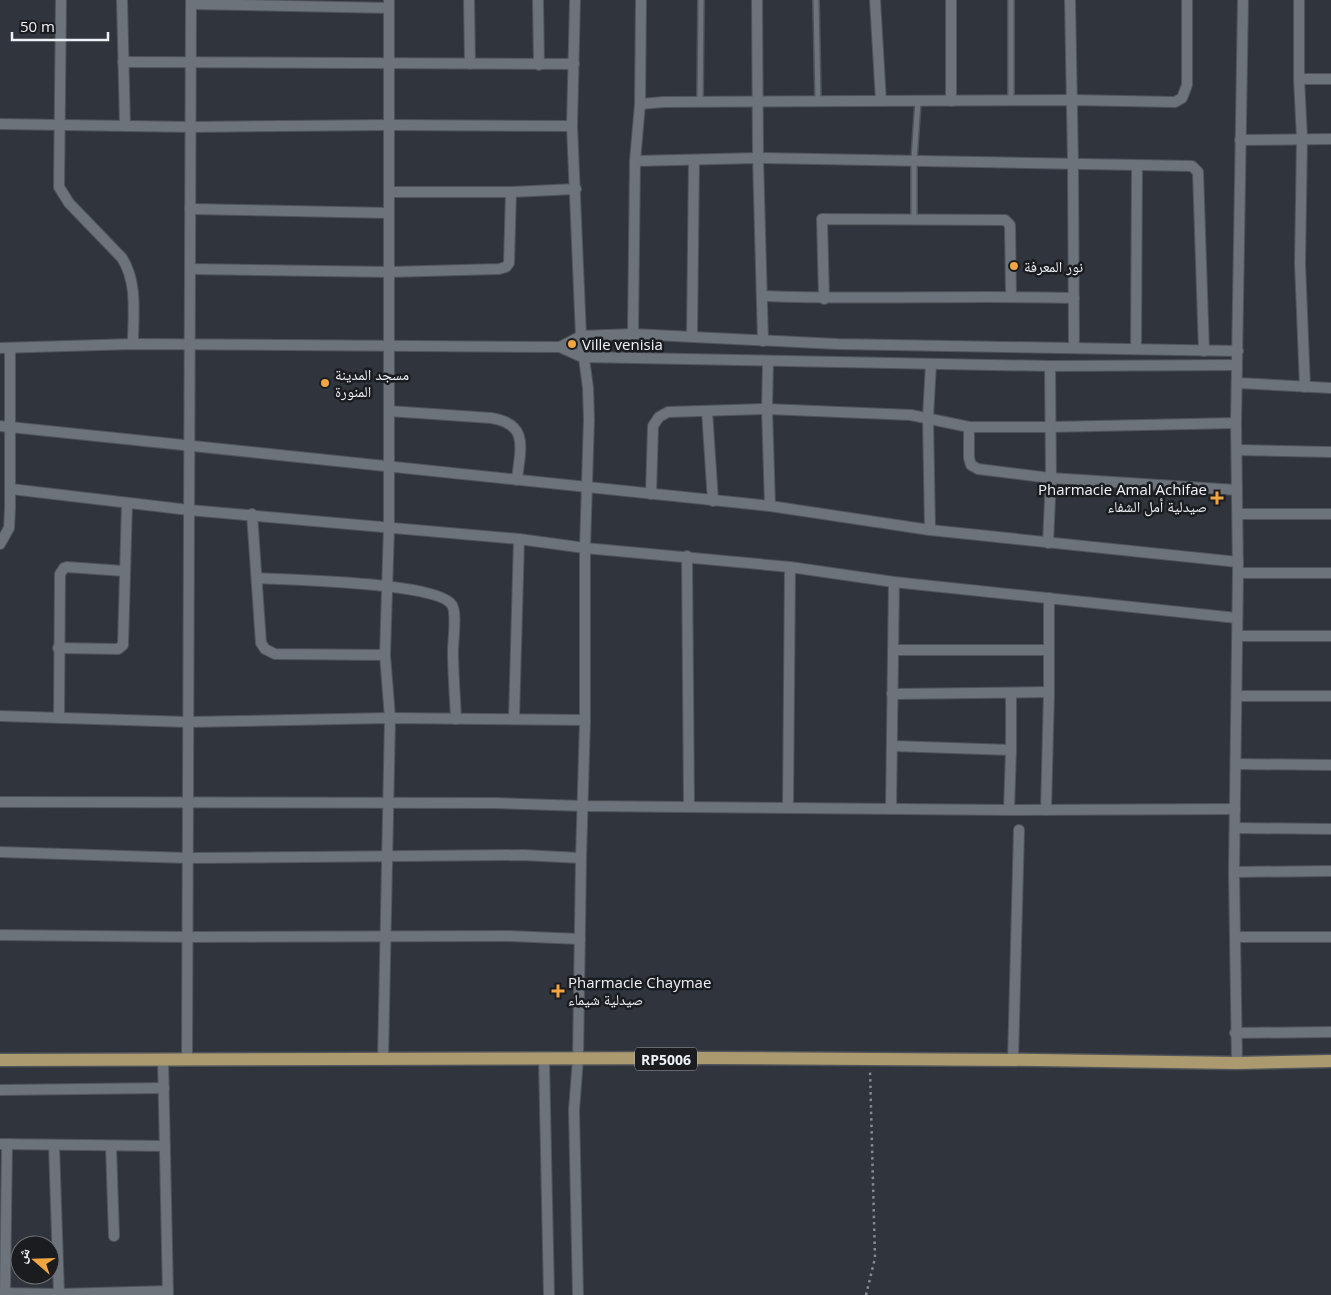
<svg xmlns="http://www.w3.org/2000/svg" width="1331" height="1295" font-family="'Open Sans','Noto Naskh Arabic',sans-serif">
  <rect width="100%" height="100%" fill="#30353d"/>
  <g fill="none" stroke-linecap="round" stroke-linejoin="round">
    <g stroke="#50545a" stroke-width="8">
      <g id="lane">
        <path d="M816,0l2,101"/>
        <path d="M1011,0v100"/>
        <path d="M700,102l1,-102"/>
        <path d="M914,219v-59l4,-59"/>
      </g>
    </g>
    <g stroke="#50545a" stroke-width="12">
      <g id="street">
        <path d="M61,0l-2,187 10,16 53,55c16,25 11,57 11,86"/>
        <path d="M122,0l3,126"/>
        <path d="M469,0l1,64"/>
        <path d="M538,0l1,65"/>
        <path d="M575,0l-3,126 9,210 7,52 1,31 -4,129v172l-4,138 -3,201 -4,51 4,185"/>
        <path d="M757,0l1,158 5,183"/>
        <path d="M875,0l6,101"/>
        <path d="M951,0v101"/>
        <path d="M1070,0l3,163 1,185"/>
        <path d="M1299,0v79l3,59 -2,125 5,124"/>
        <path d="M191,4l198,4"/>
        <path d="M123,62l451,2"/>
        <path d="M1299,79h32"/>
        <path d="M640,104l24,-2 408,-2 103,2 7,-4 5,-13v-85"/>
        <path d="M0,124l191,3 198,-2 183,1"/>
        <path d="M1240,140l91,-1"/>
        <path d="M635,161l123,-3 434,8 6,6 6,179"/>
        <path d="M389,192h122l65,-3"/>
        <path d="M190,209l199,4"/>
        <path d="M190,269l199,3 110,-3 7,-2 3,-4 2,-71"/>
        <path d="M762,296c104,4 208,-1 312,2"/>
        <path d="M824,299l-2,-80 183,1 5,5 1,71"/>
        <path d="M633,334l2,-173 5,-57 1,-104"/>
        <path d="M692,336l2,-176"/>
        <path d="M560,347l21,-11 52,-2 204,10 401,7"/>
        <path d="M0,348l133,-4 427,3 22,10 468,9 187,-1"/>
        <path d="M1136,349l1,-184"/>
        <path d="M768,361l-1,48 3,97"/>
        <path d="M1237,383l94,5"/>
        <path d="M389,411l102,7c39,6 29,31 26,62"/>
        <path d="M707,411l6,90"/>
        <path d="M0,426l770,80 160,24 308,32"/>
        <path d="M969,427v31l2,7 7,4 73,9 186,12"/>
        <path d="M1238,450l93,2"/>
        <path d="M11,489l178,21 330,29 66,9 205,19 104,15 343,36"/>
        <path d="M651,494l2,-68 6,-9 9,-5 99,-3 144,6 58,12h81l186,-4"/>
        <path d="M252,514l9,129 4,6 10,5 110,1"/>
        <path d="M1238,514h93"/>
        <path d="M930,530l-2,-113 3,-53"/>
        <path d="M1048,543l3,-65 -1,-112"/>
        <path d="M0,544l9,-16 1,-19v-160"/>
        <path d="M687,556l2,251"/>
        <path d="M1238,573h93"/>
        <path d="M257,578c31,2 181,4 195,27 5,8 1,35 1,46 0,22 2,45 3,68"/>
        <path d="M1238,636h93"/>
        <path d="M58,648l60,1 5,-4 4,-142"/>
        <path d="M893,650h156"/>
        <path d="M892,694l157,-2"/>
        <path d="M1237,696h94"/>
        <path d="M0,716l188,6 202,-4 195,2"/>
        <path d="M59,718l1,-144 4,-6 3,-1 57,4"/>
        <path d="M514,719l5,-180"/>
        <path d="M893,746l118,4"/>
        <path d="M1236,764l95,1"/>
        <path d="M0,802l493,1 91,3 425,4 226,-1"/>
        <path d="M788,808l2,-241"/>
        <path d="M891,809l3,-227"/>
        <path d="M1009,810l2,-60v-57"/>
        <path d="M1046,810l3,-118v-94"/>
        <path d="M1236,828l95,1"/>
        <path d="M0,852l188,6 335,-3 58,3"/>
        <path d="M1234,872l97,-1"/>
        <path d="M0,935l188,2 321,-1 71,3"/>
        <path d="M1236,937h95"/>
        <path d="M1235,1033l96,-1"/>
        <path d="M163,1059l5,236"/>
        <path d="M187,1059l4,-1059"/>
        <path d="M544,1059l5,236"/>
        <path d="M383,1060l7,-342 -5,-63 4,-128v-527"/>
        <path d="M1013,1060l6,-230"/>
        <path d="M1237,1063l-3,-191 4,-299 -2,-150 7,-423"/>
        <path d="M0,1090l164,-2"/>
        <path d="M0,1144l165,2"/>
        <path d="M54,1145l5,149"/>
        <path d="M111,1146l3,90"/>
        <path d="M0,1293l59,1 109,-3"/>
        <path d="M5,1293l2,-149"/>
      </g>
    </g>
    <g stroke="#50545a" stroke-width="15">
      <path id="primary" d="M0,1060l712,-2 325,2 200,3 94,-2"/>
    </g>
    <path stroke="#868b92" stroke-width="2.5" stroke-dasharray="2.5 4" stroke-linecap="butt" d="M866,1295l9,-37 -5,-188"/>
    <use href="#lane" stroke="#6d737b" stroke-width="5"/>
    <use href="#street" stroke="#6d737b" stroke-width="10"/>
    <use href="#primary" stroke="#ab9a6f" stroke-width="12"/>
  </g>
  <g fill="#f2a541" stroke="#1a1c20" stroke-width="2">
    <circle cx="1014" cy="266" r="5"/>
    <circle cx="572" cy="344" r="5"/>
    <circle cx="325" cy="383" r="5"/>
    <path d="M1214.5 490.5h5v5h5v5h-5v5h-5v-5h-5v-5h5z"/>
    <path d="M555.5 983.5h5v5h5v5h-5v5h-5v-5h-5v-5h5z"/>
  </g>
  <g text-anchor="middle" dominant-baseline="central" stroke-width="5" stroke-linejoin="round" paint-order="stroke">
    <rect fill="#1a1c20" stroke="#aeb2b6" stroke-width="1" x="635" y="1047.5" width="62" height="23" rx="4"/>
    <g font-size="14" font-weight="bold" fill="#eef2f7">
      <text x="666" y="1059">RP5006</text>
    </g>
    <g font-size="15" fill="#eef2f7" stroke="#1a1c20" text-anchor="start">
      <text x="1024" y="266">نور المعرفة</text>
      <text x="582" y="344">Ville venisia</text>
      <text x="335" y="374">مسجد المدينة<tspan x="335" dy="17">المنورة</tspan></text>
      <text x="1207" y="489" text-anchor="end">Pharmacie Amal Achifae<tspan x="1207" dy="17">صيدلية أمل الشفاء</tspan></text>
      <text x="568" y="982">Pharmacie Chaymae<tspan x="568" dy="17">صيدلية شيماء</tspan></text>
    </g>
  </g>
  <g transform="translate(35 1260) rotate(290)"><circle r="24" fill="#1a1c20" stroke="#6f7276"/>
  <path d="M0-4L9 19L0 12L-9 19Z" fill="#f2a541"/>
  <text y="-8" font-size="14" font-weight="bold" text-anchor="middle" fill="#eef2f7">ش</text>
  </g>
  <path d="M12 32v8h96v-8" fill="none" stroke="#eef2f7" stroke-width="2.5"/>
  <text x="20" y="32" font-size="15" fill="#eef2f7" stroke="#1a1c20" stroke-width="4" paint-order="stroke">50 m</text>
</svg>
